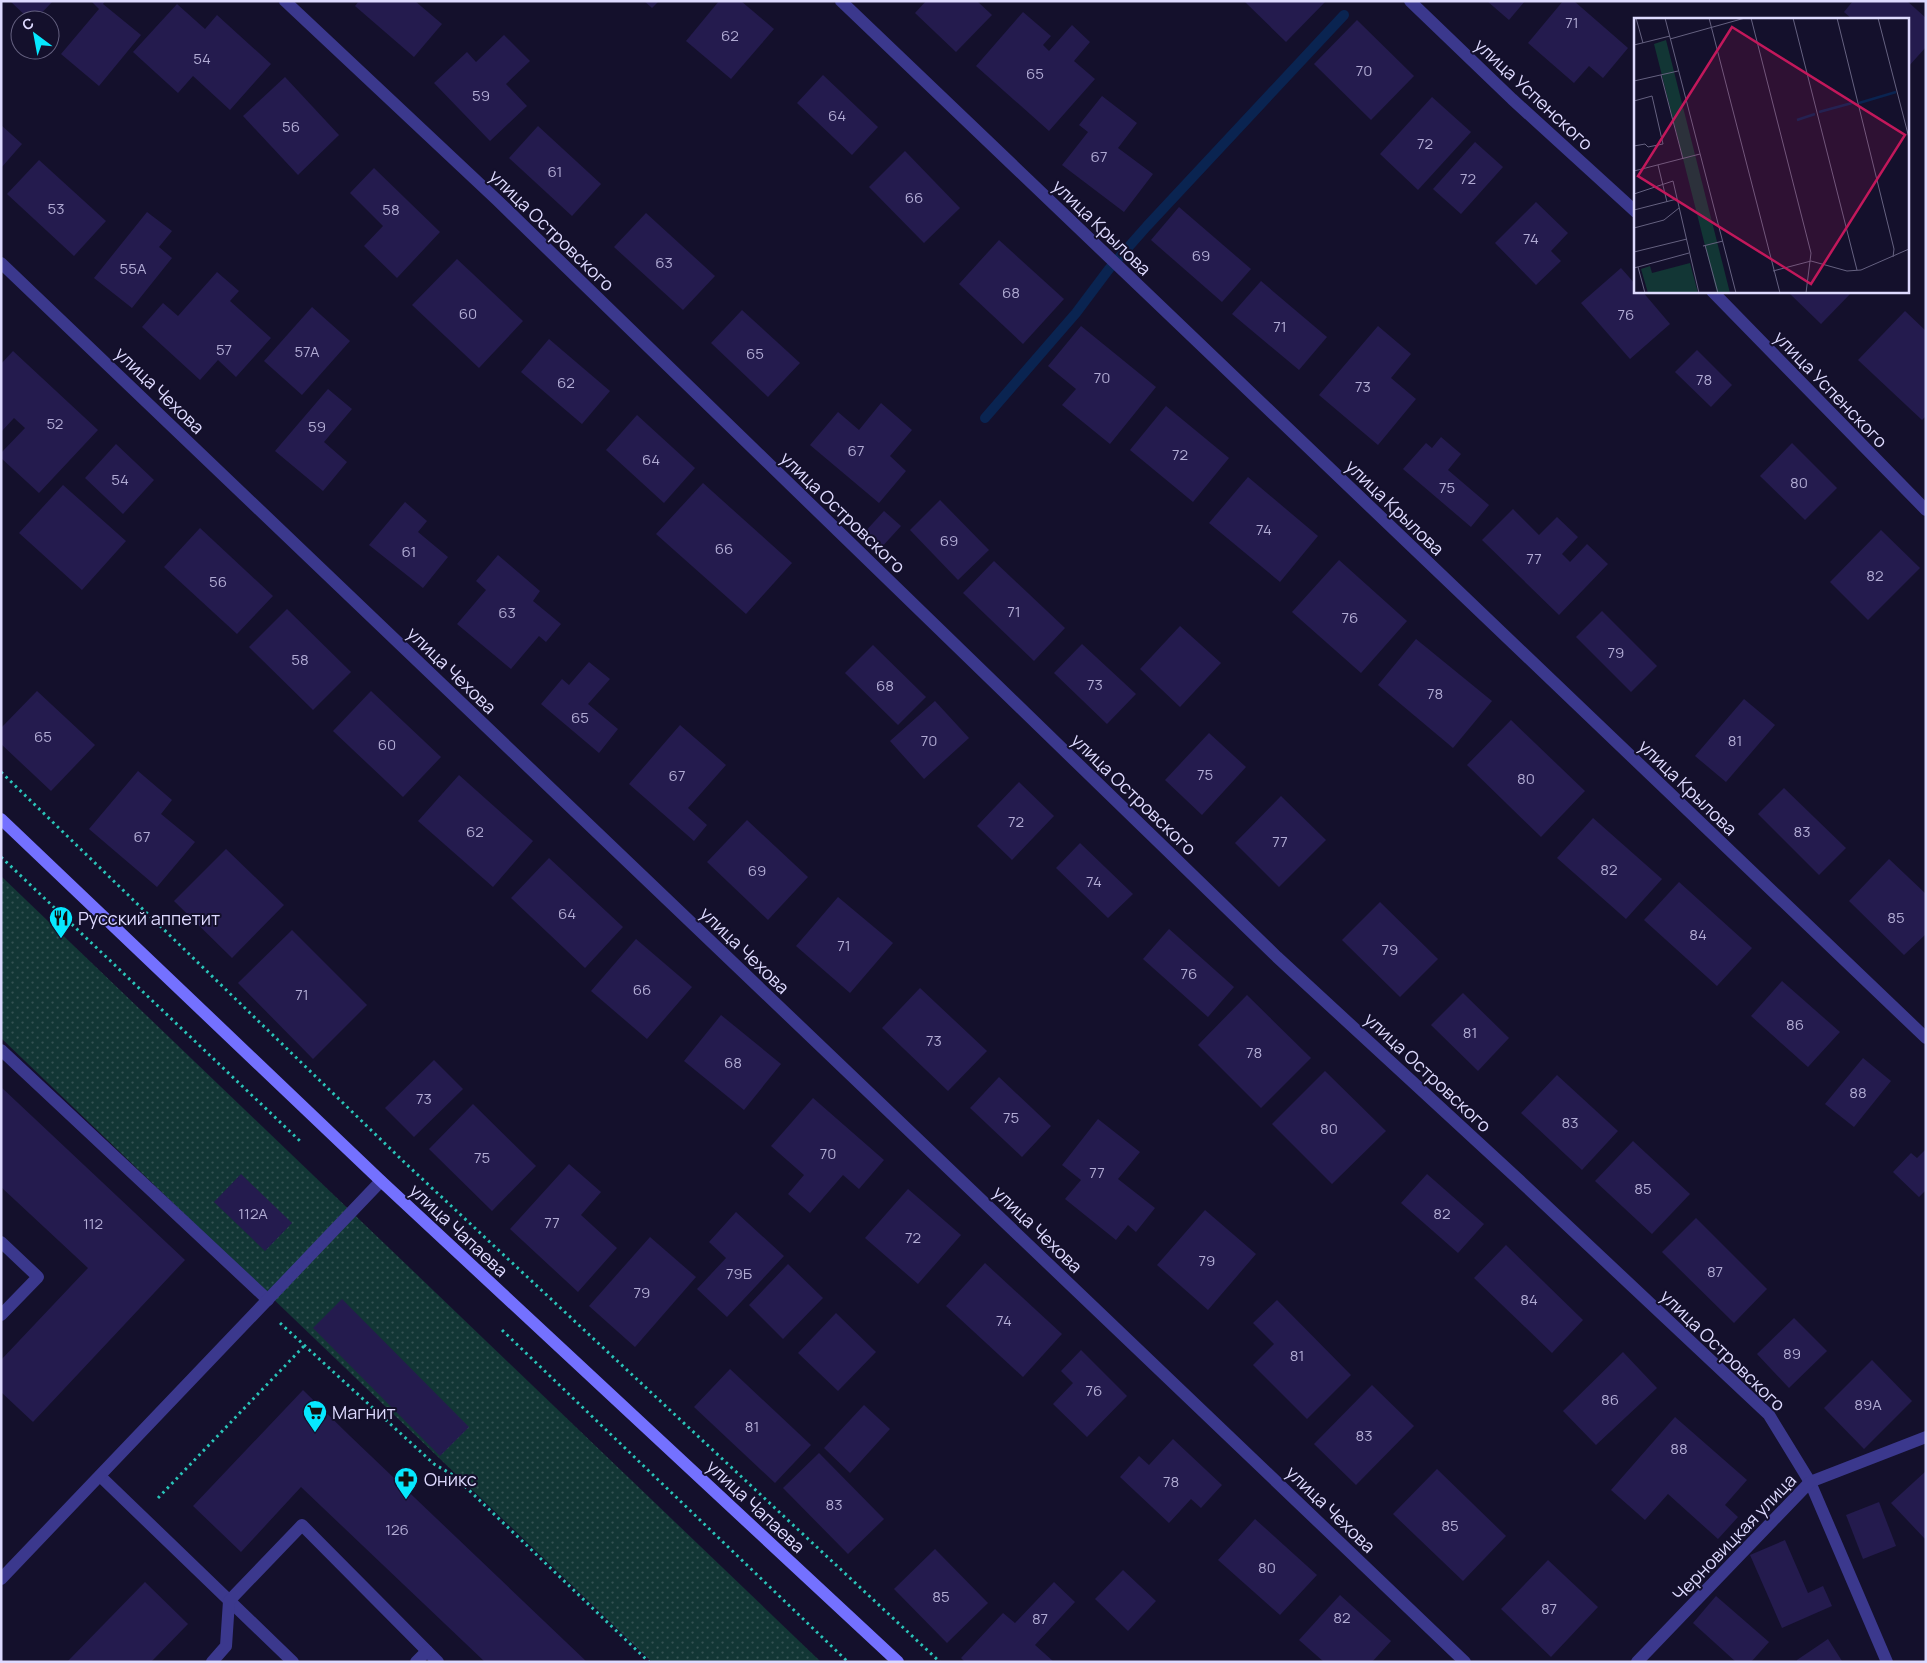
<svg xmlns="http://www.w3.org/2000/svg" width="1927" height="1663" font-family="Manrope,sans-serif">
  <defs>
    <pattern id="park-dots" width="8" height="8" patternUnits="userSpaceOnUse" patternTransform="scale(1.25)"><rect width="8" height="8" fill="#123635"/><path d="M2 2h.1M6 6h.1" fill="none" stroke="#345253" stroke-width="1.8" stroke-linecap="round"/></pattern>
  </defs>
  <rect width="100%" height="100%" fill="#14102c"/>
  <path fill="url(#park-dots)" d="M1,876l820,786h-169l-651,-624z"/>
  <g fill="none" stroke-linecap="round" stroke-linejoin="round">
    <path stroke="#0a2451" stroke-width="10" d="M985,418l91,-105 33,-44 38,-43 197,-211"/>
  </g>
  <g fill="#241b4e">
    <path d="M10,1h43l-18,19h-5z"/>
    <path d="M91,1h14l-2,3 38,31 -42,51 -38,-32 38,-45z"/>
    <path d="M359,1h56l27,23 -28,33 -59,-51z"/>
    <path d="M644,1h15l-7,7z"/>
    <path d="M719,1h22l33,28 -43,50 -45,-38z"/>
    <path d="M926,1h51l15,14 -36,37 -41,-39z"/>
    <path d="M1244,1h82l-40,41z"/>
    <path d="M1487,1h38l-16,19z"/>
    <path d="M1563,1h11l54,47 -25,30 -14,-12 -15,17 -46,-40z"/>
    <path d="M1853,1h54l19,17v29l-18,20v-48h-56l-8,-7z"/>
    <path d="M177,4l28,25 12,-14 54,49 -41,46 -37,-34 -15,17 -45,-41z"/>
    <path d="M1023,12l28,24 -8,9 6,6 23,-26 18,17 -16,19 21,18 -46,52 -73,-65z"/>
    <path d="M1357,20l57,56 -43,44 -57,-56z"/>
    <path d="M504,35l26,26 -24,23 21,22 -37,35 -56,-58 33,-31 9,10z"/>
    <path d="M823,75l55,52 -26,28 -55,-52z"/>
    <path d="M285,77l54,58 -41,40 -55,-59z"/>
    <path d="M1102,96l35,27 -19,25 35,26 -29,38 -62,-47 26,-33 -9,-7z"/>
    <path d="M1432,97l39,35 -53,58 -38,-36z"/>
    <path d="M1,125l21,19 -21,24z"/>
    <path d="M538,126l63,58 -29,32 -63,-58z"/>
    <path d="M1475,142l28,25 -42,47 -28,-25z"/>
    <path d="M905,151l55,57 -36,35 -55,-56z"/>
    <path d="M39,160l67,61 -32,35 -67,-62z"/>
    <path d="M374,168l66,64 -43,46 -33,-32 19,-20 -33,-33z"/>
    <path d="M1536,202l32,31 -17,18 10,10 -25,24 -41,-42z"/>
    <path d="M1179,207l72,62 -29,33 -71,-62z"/>
    <path d="M147,212l25,19 -13,16 13,11 -40,50 -38,-30z"/>
    <path d="M646,213l69,63 -32,34 -69,-63z"/>
    <path d="M999,240l65,59 -41,45 -64,-60z"/>
    <path d="M457,259l66,62 -44,47 -67,-63z"/>
    <path d="M1621,268l15,17v6h6l28,33 -40,35 -49,-56z"/>
    <path d="M217,272l22,19 -9,10 41,37 -35,39 -18,-17 -18,20 -58,-53 21,-24 15,13z"/>
    <path d="M1261,281l66,56 -28,33 -67,-56z"/>
    <path d="M1787,291h66l-32,33z"/>
    <path d="M312,307l38,34 -48,54 -38,-34z"/>
    <path d="M742,310l58,53 -32,34 -57,-54z"/>
    <path d="M1905,311l21,20v85l-4,4 -64,-60z"/>
    <path d="M1081,326l75,61 -46,57 -48,-39 14,-16 -28,-23z"/>
    <path d="M1378,326l33,28 -20,24 25,21 -38,46 -59,-50z"/>
    <path d="M549,339l61,52 -28,33 -61,-52z"/>
    <path d="M1697,350l35,35 -21,22 -36,-35z"/>
    <path d="M13,351l85,79 -59,63 -38,-35v-5l24,-25 -11,-10 -13,14v-68z"/>
    <path d="M328,389l24,20 -28,33 23,20 -24,29 -48,-40z"/>
    <path d="M881,403l31,27 -22,26 16,15 -27,32 -69,-58 28,-33 21,18z"/>
    <path d="M1166,406l63,52 -36,44 -63,-52z"/>
    <path d="M637,415l58,53 -31,35 -58,-53z"/>
    <path d="M1441,437l20,17 -13,16 41,35 -18,22 -68,-58 23,-26 6,5z"/>
    <path d="M1792,443l45,45 -32,32 -45,-44z"/>
    <path d="M116,444l38,36 -31,34 -38,-36z"/>
    <path d="M1248,477l70,59 -38,46 -71,-59z"/>
    <path d="M703,483l89,80 -46,51 -90,-80z"/>
    <path d="M63,485l63,56 -44,49 -63,-57z"/>
    <path d="M940,500l49,50 -31,30 -48,-50z"/>
    <path d="M405,502l22,19 -9,11 30,25 -25,31 -54,-43z"/>
    <path d="M1513,509l26,26 18,-18 21,20 -16,17 8,8 17,-18 21,20 -49,51 -77,-75z"/>
    <path d="M884,511l17,15 -21,23 -17,-15z"/>
    <path d="M200,528l73,68 -36,38 -73,-67z"/>
    <path d="M1881,530l39,38 -52,52 -38,-38z"/>
    <path d="M498,555l42,36 -7,10 28,23 -15,18 -7,-6 -28,33 -54,-45 29,-34 -10,-9z"/>
    <path d="M1339,560l68,61 -46,52 -69,-61z"/>
    <path d="M994,561l71,67 -31,33 -71,-68z"/>
    <path d="M287,609l64,63 -38,38 -64,-63z"/>
    <path d="M1602,611l55,55 -26,26 -55,-55z"/>
    <path d="M1180,626l41,37 -41,44 -40,-38z"/>
    <path d="M1416,639l76,62 -39,47 -75,-63z"/>
    <path d="M1082,644l54,50 -29,30 -53,-51z"/>
    <path d="M873,645l53,52 -28,28 -53,-52z"/>
    <path d="M589,662l21,17 -22,25 30,25 -19,24 -58,-49 21,-25 7,6z"/>
    <path d="M37,691l58,54 -44,46 -50,-47v-16z"/>
    <path d="M371,691l70,66 -38,40 -70,-66z"/>
    <path d="M1744,699l31,26 -49,57 -31,-26z"/>
    <path d="M935,701l34,37 -45,41 -34,-38z"/>
    <path d="M1511,720l74,71 -44,46 -74,-72z"/>
    <path d="M680,725l46,40 -38,43 19,17 -13,16 -65,-57z"/>
    <path d="M1209,733l37,34 -44,48 -37,-35z"/>
    <path d="M138,771l34,29 -11,14 34,28 -38,45 -68,-58z"/>
    <path d="M459,775l74,66 -40,46 -75,-66z"/>
    <path d="M1019,782l35,34 -42,44 -35,-34z"/>
    <path d="M1784,788l62,60 -27,27 -61,-61z"/>
    <path d="M1281,796l45,44 -47,47 -44,-44z"/>
    <path d="M1593,818l69,61 -36,40 -69,-61z"/>
    <path d="M747,820l61,57 -40,43 -61,-58z"/>
    <path d="M1080,843l53,51 -25,24 -52,-50z"/>
    <path d="M226,849l58,56 -52,53 -58,-57z"/>
    <path d="M549,858l74,69 -38,41 -74,-70z"/>
    <path d="M1889,859l37,35v40l-22,21 -55,-54z"/>
    <path d="M1679,882l73,66 -35,38 -73,-66z"/>
    <path d="M838,897l55,46 -43,50 -54,-47z"/>
    <path d="M1380,902l58,57 -38,38 -58,-57z"/>
    <path d="M1169,929l65,58 -26,30 -65,-58z"/>
    <path d="M292,930l75,75 -54,54 -75,-76z"/>
    <path d="M636,939l56,48 -45,52 -56,-48z"/>
    <path d="M1782,981l58,51 -32,35 -57,-51z"/>
    <path d="M920,988l67,63 -39,40 -66,-63z"/>
    <path d="M1463,993l46,45 -31,33 -47,-46z"/>
    <path d="M1247,995l64,63 -50,50 -63,-63z"/>
    <path d="M721,1015l60,49 -37,46 -60,-49z"/>
    <path d="M1863,1058l28,23 -37,46 -29,-23z"/>
    <path d="M434,1060l29,29 -49,48 -29,-29z"/>
    <path d="M1325,1071l61,60 -54,53 -60,-60z"/>
    <path d="M1557,1075l61,56 -36,39 -61,-57z"/>
    <path d="M999,1077l52,49 -29,31 -52,-49z"/>
    <path d="M1,1087l184,173 -152,162 -32,-30v-32l87,-92 -87,-81z"/>
    <path d="M813,1098l71,62 -25,29 -16,-14 -33,38 -22,-19 16,-19 -33,-29z"/>
    <path d="M473,1104l63,62 -44,45 -63,-62z"/>
    <path d="M1098,1119l42,33 -22,27 37,29 -19,24 -8,-7 -12,15 -51,-41 16,-19 -19,-15z"/>
    <path d="M1633,1141l57,53 -38,40 -57,-53z"/>
    <path d="M1926,1149v41l-7,7 -26,-25 18,-19 6,5z"/>
    <path d="M569,1164l32,28 -20,23 36,33 -39,44 -68,-63z"/>
    <path d="M241,1174l51,49 -27,28 -51,-49z"/>
    <path d="M1427,1174l57,50 -26,29 -57,-50z"/>
    <path d="M908,1189l53,46 -43,49 -53,-46z"/>
    <path d="M1205,1210l51,44 -48,56 -51,-45z"/>
    <path d="M736,1212l48,44 -57,61 -30,-28 29,-31 -17,-16z"/>
    <path d="M1696,1218l71,71 -33,34 -72,-71z"/>
    <path d="M650,1237l46,40 -61,70 -46,-41z"/>
    <path d="M1506,1245l77,75 -31,33 -78,-75z"/>
    <path d="M985,1263l77,71 -39,43 -77,-71z"/>
    <path d="M788,1264l35,34 -40,41 -34,-34z"/>
    <path d="M342,1299l127,128 -29,29 -127,-128z"/>
    <path d="M1277,1300l74,75 -44,44 -54,-54 21,-21 -21,-21z"/>
    <path d="M836,1313l40,39 -38,39 -40,-38z"/>
    <path d="M1794,1318l33,33 -38,37 -32,-34z"/>
    <path d="M1081,1350l46,46 -40,41 -34,-33 20,-21 -12,-12z"/>
    <path d="M1623,1352l34,36 -61,57 -33,-34z"/>
    <path d="M1872,1360l40,41 -48,48 -40,-41z"/>
    <path d="M730,1369l81,76 -36,38 -81,-76z"/>
    <path d="M1372,1385l42,41 -58,59 -42,-41z"/>
    <path d="M303,1390l47,46 237,226h-102l-184,-175 -60,65 -48,-46z"/>
    <path d="M864,1405l26,24 -40,44 -26,-25z"/>
    <path d="M1675,1417l72,63 -22,25 13,12 -20,22 -50,-45 -23,26 -34,-30z"/>
    <path d="M1173,1439l49,46 -21,23 -10,-9 -22,24 -49,-46 19,-21 10,9z"/>
    <path d="M819,1453l65,66 -36,35 -65,-66z"/>
    <path d="M1437,1469l69,67 -43,45 -70,-67z"/>
    <path d="M1926,1471v69l-35,-37z"/>
    <path d="M1879,1502l17,44 -33,13 -17,-44z"/>
    <path d="M1255,1519l62,56 -37,40 -62,-55z"/>
    <path d="M1785,1540l23,53 15,-7 9,20 -50,22 -32,-73z"/>
    <path d="M935,1549l53,54 -41,40 -53,-54z"/>
    <path d="M1548,1560l50,47 -47,50 -50,-48z"/>
    <path d="M1123,1570l33,31 -28,30 -33,-32z"/>
    <path d="M145,1582l43,42 -37,38h-84z"/>
    <path d="M1054,1582l21,20 -40,43 19,17h-89l-4,-4 42,-45 12,10z"/>
    <path d="M1340,1595l51,46 -19,21h-48l-25,-22z"/>
    <path d="M1716,1596l53,46 -18,20h-15l-43,-39z"/>
    <path d="M1828,1639l14,22 -45,1v-2z"/>
  </g>
  <g fill="none" stroke-linecap="round" stroke-linejoin="round">
    <g stroke="#2ac4b9" stroke-width="3" stroke-dasharray="2.5 4" stroke-linecap="butt">
      <path d="M1,772l402,389 537,501"/>
      <path d="M1,857l299,284"/>
      <path d="M280,1323l154,141 19,11 196,187"/>
      <path d="M502,1330l346,332"/>
      <path d="M158,1498l147,-153"/>
    </g>
    <g stroke="#3b388d" stroke-width="12">
      <path d="M1,1050l267,250"/>
      <path d="M1,1242l37,35 -37,38"/>
      <path d="M100,1476l193,186"/>
      <path d="M212,1662l14,-16 3,-45 73,-76 136,137"/>
      <path d="M416,1662l11,-11"/>
    </g>
    <g stroke="#3b388d" stroke-width="12">
      <path d="M285,1l212,199 780,757 242,223 250,235 41,67 77,180"/>
      <path d="M841,1l1085,1037"/>
      <path d="M1410,1l102,98 124,113"/>
      <path d="M1,263l1464,1399"/>
      <path d="M1712,291l214,219"/>
      <path d="M1,1579l380,-398"/>
      <path d="M1637,1662l173,-180 116,-45"/>
    </g>
    <path stroke="#7471ff" stroke-width="12" d="M1,819l380,362 517,481"/>
  </g>
  <defs>
    <g id="restaurant-pin" transform="scale(1.25)"><path d="M0 17L-7.5 6A9.5 9.5 0 1 1 7.5 6Z" fill="#06e8ff" stroke="#14102c"/><path d="M-5-6h1v4h1v-4h1v4h1v-4h1v5L-1.5 .5V6h-2V.5L-5-1ZM5-6V6H3V1.5H1.5Q1.5-4 5-6Z" fill="#111"/></g>
    <g id="supermarket-pin" transform="scale(1.25)"><path d="M0 17L-7.5 6A9.5 9.5 0 1 1 7.5 6Z" fill="#06e8ff" stroke="#14102c"/><path d="M-6-5.5h2.5l.6 2H6L4.5 2H-2.5L-4.4-4H-6ZM-1.5 3.2a1.3 1.3 0 1 0 .1 0ZM3 3.2a1.3 1.3 0 1 0 .1 0Z" fill="#111"/></g>
    <g id="pharmacy-pin" transform="scale(1.25)"><path d="M0 17L-7.5 6A9.5 9.5 0 1 1 7.5 6Z" fill="#06e8ff" stroke="#14102c"/><path d="M-2-6h4v4h4v4h-4v4h-4v-4h-4v-4h4Z" fill="#111"/></g>
  </defs>
  <g fill-rule="evenodd">
    <use href="#restaurant-pin" x="61" y="918"/>
    <use href="#supermarket-pin" x="315" y="1412"/>
    <use href="#pharmacy-pin" x="406" y="1479"/>
  </g>
  <g text-anchor="middle" dominant-baseline="central" stroke-width="4" stroke-linejoin="round" paint-order="stroke">
    <g font-size="15" fill="#b0aad3">
      <text x="1572" y="22">71</text>
      <text x="730" y="35">62</text>
      <text x="202" y="58">54</text>
      <text x="1364" y="70">70</text>
      <text x="1035" y="73">65</text>
      <text x="481" y="95">59</text>
      <text x="837" y="115">64</text>
      <text x="291" y="126">56</text>
      <text x="1425" y="143">72</text>
      <text x="1099" y="156">67</text>
      <text x="555" y="171">61</text>
      <text x="1468" y="178">72</text>
      <text x="914" y="197">66</text>
      <text x="56" y="208">53</text>
      <text x="391" y="209">58</text>
      <text x="1531" y="238">74</text>
      <text x="1201" y="255">69</text>
      <text x="664" y="262">63</text>
      <text x="133" y="268">55А</text>
      <text x="1011" y="292">68</text>
      <text x="468" y="313">60</text>
      <text x="1626" y="314">76</text>
      <text x="1280" y="326">71</text>
      <text x="224" y="349">57</text>
      <text x="307" y="351">57А</text>
      <text x="755" y="353">65</text>
      <text x="1102" y="377">70</text>
      <text x="1704" y="379">78</text>
      <text x="566" y="382">62</text>
      <text x="1363" y="386">73</text>
      <text x="55" y="423">52</text>
      <text x="317" y="426">59</text>
      <text x="856" y="450">67</text>
      <text x="1180" y="454">72</text>
      <text x="651" y="459">64</text>
      <text x="120" y="479">54</text>
      <text x="1799" y="482">80</text>
      <text x="1447" y="487">75</text>
      <text x="1264" y="529">74</text>
      <text x="949" y="540">69</text>
      <text x="724" y="548">66</text>
      <text x="409" y="551">61</text>
      <text x="1534" y="558">77</text>
      <text x="1875" y="575">82</text>
      <text x="218" y="581">56</text>
      <text x="1014" y="611">71</text>
      <text x="507" y="612">63</text>
      <text x="1350" y="617">76</text>
      <text x="1616" y="652">79</text>
      <text x="300" y="659">58</text>
      <text x="1095" y="684">73</text>
      <text x="885" y="685">68</text>
      <text x="1435" y="693">78</text>
      <text x="580" y="717">65</text>
      <text x="43" y="736">65</text>
      <text x="929" y="740">70</text>
      <text x="1735" y="740">81</text>
      <text x="387" y="744">60</text>
      <text x="1205" y="774">75</text>
      <text x="677" y="775">67</text>
      <text x="1526" y="778">80</text>
      <text x="1016" y="821">72</text>
      <text x="475" y="831">62</text>
      <text x="1802" y="831">83</text>
      <text x="142" y="836">67</text>
      <text x="1280" y="841">77</text>
      <text x="1609" y="869">82</text>
      <text x="757" y="870">69</text>
      <text x="1094" y="881">74</text>
      <text x="567" y="913">64</text>
      <text x="1896" y="917">85</text>
      <text x="1698" y="934">84</text>
      <text x="844" y="945">71</text>
      <text x="1390" y="949">79</text>
      <text x="1189" y="973">76</text>
      <text x="642" y="989">66</text>
      <text x="302" y="994">71</text>
      <text x="1795" y="1024">86</text>
      <text x="1470" y="1032">81</text>
      <text x="934" y="1040">73</text>
      <text x="1254" y="1052">78</text>
      <text x="733" y="1062">68</text>
      <text x="1858" y="1092">88</text>
      <text x="424" y="1098">73</text>
      <text x="1011" y="1117">75</text>
      <text x="1570" y="1122">83</text>
      <text x="1329" y="1128">80</text>
      <text x="828" y="1153">70</text>
      <text x="482" y="1157">75</text>
      <text x="1097" y="1172">77</text>
      <text x="1643" y="1188">85</text>
      <text x="253" y="1213">112А</text>
      <text x="1442" y="1213">82</text>
      <text x="552" y="1222">77</text>
      <text x="93" y="1223">112</text>
      <text x="913" y="1237">72</text>
      <text x="1207" y="1260">79</text>
      <text x="1715" y="1271">87</text>
      <text x="739" y="1273">79Б</text>
      <text x="642" y="1292">79</text>
      <text x="1529" y="1299">84</text>
      <text x="1004" y="1320">74</text>
      <text x="1792" y="1353">89</text>
      <text x="1297" y="1355">81</text>
      <text x="1094" y="1390">76</text>
      <text x="1610" y="1399">86</text>
      <text x="1868" y="1404">89А</text>
      <text x="752" y="1426">81</text>
      <text x="1364" y="1435">83</text>
      <text x="1679" y="1448">88</text>
      <text x="1171" y="1481">78</text>
      <text x="834" y="1504">83</text>
      <text x="1450" y="1525">85</text>
      <text x="397" y="1529">126</text>
      <text x="1267" y="1567">80</text>
      <text x="941" y="1596">85</text>
      <text x="1549" y="1608">87</text>
      <text x="1342" y="1617">82</text>
      <text x="1040" y="1618">87</text>
    </g>
    <g font-size="18" fill="#dedaff" stroke="#14102c">
      <text transform="translate(1534 94) rotate(43)">улица Успенского</text>
      <text transform="translate(1102 227) rotate(44)">улица Крылова</text>
      <text transform="translate(552 230) rotate(44)">улица Островского</text>
      <text transform="translate(1831 389) rotate(46)">улица Успенского</text>
      <text transform="translate(160 390) rotate(44)">улица Чехова</text>
      <text transform="translate(1395 507) rotate(44)">улица Крылова</text>
      <text transform="translate(843 512) rotate(44)">улица Островского</text>
      <text transform="translate(452 670) rotate(44)">улица Чехова</text>
      <text transform="translate(1688 787) rotate(44)">улица Крылова</text>
      <text transform="translate(1134 794) rotate(44)">улица Островского</text>
      <text transform="translate(745 950) rotate(44)">улица Чехова</text>
      <text transform="translate(1428 1072) rotate(43)">улица Островского</text>
      <text transform="translate(1038 1229) rotate(44)">улица Чехова</text>
      <text transform="translate(459 1230) rotate(43)">улица Чапаева</text>
      <text transform="translate(1723 1350) rotate(44)">улица Островского</text>
      <text transform="translate(756 1506) rotate(43)">улица Чапаева</text>
      <text transform="translate(1331 1509) rotate(44)">улица Чехова</text>
      <text transform="translate(1734 1537) rotate(-46)">Черновицкая улица</text>
    </g>
    <g font-size="18" fill="#dedaff" stroke="#14102c" text-anchor="start">
      <text x="78" y="918">Русский аппетит</text>
      <text x="332" y="1412">Магнит</text>
      <text x="424" y="1479">Оникс</text>
    </g>
  </g>
  <g transform="translate(1634 18)">
    <rect width="275" height="275" fill="#14102c"/>
    <path d="M32,22l64,253h-13l-63,-249zM56,245l8,30h-50l-7,-24 9,-3 2,7z" fill="#123635"/>
    <path fill="none" stroke="#0a2451" stroke-width="2.5" d="M225,85l37,-11M185,94l33,-9M163,102l18,-6"/>
    <path fill="none" stroke="#656180" stroke-width="1" d="M2,0l7,25M31,0l71,275M75,0l71,275M117,0l60,235 -5,40M159,0l64,252M203,0l57,231 -1,8M244,0l31,120M36,21l75,-21M0,27l36,-9M27,57l22,84M0,63l44,-10M0,83l18,-5 11,48 -15,3 -3,-3 -11,2M24,147l9,37M0,153l66,-17M0,176l39,-13 26,112M0,192l43,-11M0,210l30,-8 15,-12M71,227l13,48M69,228l20,-5M0,234l53,-13M4,249l7,26M0,250l55,-15M139,253l38,-10 36,10 14,-1 48,-21"/>
    <path fill="#c2185b" fill-opacity="0.15" stroke="#c2185b" stroke-width="2.5" d="M98,9l173,108 -94,149 -173,-108z"/>
    <rect width="275" height="275" fill="none" stroke="#dedaff" stroke-width="2.5"/>
  </g>
  <rect width="1927" height="1663" fill="none" stroke="#dedaff" stroke-width="5"/>
  <g transform="translate(35 35) rotate(328)"><circle r="24" fill="#14102c" stroke="#656180"/>
  <path d="M0-4L9 19L0 12L-9 19Z" fill="#06e8ff"/>
  <text y="-8" font-size="14" font-weight="bold" text-anchor="middle" fill="#dedaff">С</text>
  </g>
</svg>
